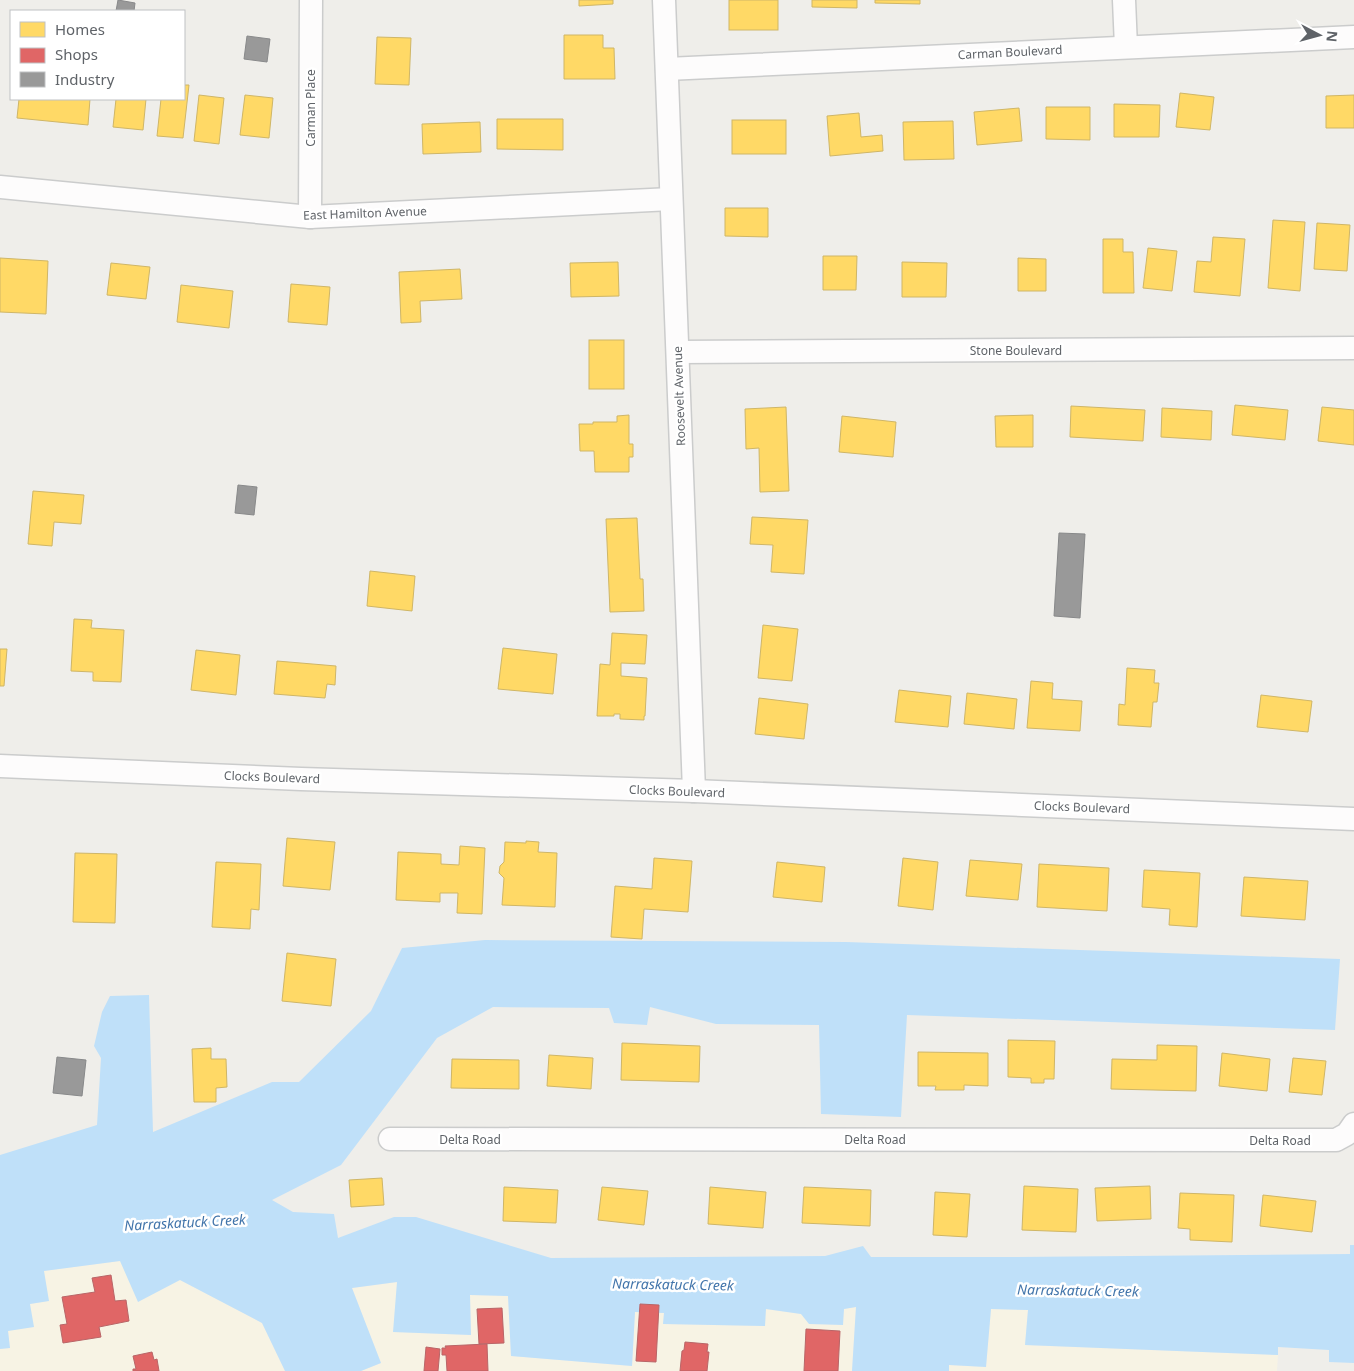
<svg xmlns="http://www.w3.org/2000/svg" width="1354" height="1371" font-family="'Noto Sans',sans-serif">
  <rect width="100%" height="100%" fill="#efeeea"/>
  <g fill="#f7f3e4">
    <path d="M120,1261l60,19 82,43 23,48h-285v-22l10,-1 -2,-17 21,-27 19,-3 -5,-30z"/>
    <path d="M398,1282l-4,50 77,3 -1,-40 38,1 3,60 121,10 3,-54 29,1 -1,11 102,2v-17l36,5 41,11 1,-16 13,-2 -4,64h-491l20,-8 -29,-75z"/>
    <path d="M991,1309l37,1 -3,35 253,10 -1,16h-328v-6l37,2z"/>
  </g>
  <path fill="#bfe0f9" d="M485,940l361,2 494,17 -5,71 -428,-15 -6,102 -80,-3 -2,-89 -103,-1 -66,-17 -3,18 -33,-2 -5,-15 -116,-1 -56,31 -96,127 -69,35 21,12 41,2 4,24 56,-21h22l135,41 274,-2 38,-10 8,11h134l345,-3v-9h4v118l-25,-1v-12l-51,-3v8l-253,-10 3,-35 -37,-1 -5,58 -37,-2v6h-97l4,-64 -12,2 -1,16 -34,-1 -8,-10 -35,-5 -1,17 -102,-2 1,-11 -29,-1 -3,54 -121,-10 -3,-60 -38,-1 1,40 -78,-3 4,-50 -45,6 29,75 -20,8h-76l-23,-48 -82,-43 -42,22 -18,-41 -76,10 5,30 -19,3 4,23 -26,4 2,17 -10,1v-194l97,-30 4,-67 -7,-12 8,-34 8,-16 39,-1 4,137 119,-50h27l72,-71 31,-63z"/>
  <g fill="#ffd966" stroke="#cfb667">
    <path d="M579,0h34v4l-34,2z"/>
    <rect x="729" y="0" width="49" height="30"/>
    <path d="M812,0h45v8l-45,-1z"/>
    <path d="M875,0h45v4l-45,-1z"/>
    <path d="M564,35h39v13h11l1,31h-51z"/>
    <path d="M377,37l34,1 -2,47 -34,-1z"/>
    <path d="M184,85h5l-6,53 -26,-2 4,-37h23z"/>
    <path d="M1180,93l34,4 -4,33 -34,-3z"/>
    <path d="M199,95l25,3 -5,46 -25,-3z"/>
    <path d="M245,95l28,3 -4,40 -29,-3z"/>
    <path d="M1354,95v33h-28v-32z"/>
    <path d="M19,99h71l-2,26 -71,-7z"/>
    <path d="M116,99h30l-3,31 -30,-3z"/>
    <path d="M1114,104l46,1 -1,32h-45z"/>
    <path d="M1046,107h44v33l-44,-1z"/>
    <path d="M1019,108l3,33 -45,4 -3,-33z"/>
    <path d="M859,113l2,24 21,-2 1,16 -53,5 -3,-40z"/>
    <path d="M497,119h66v31l-66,-1z"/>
    <rect x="732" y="120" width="54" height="34"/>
    <path d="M953,121l1,38 -50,1 -1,-38z"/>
    <path d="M480,122l1,30 -58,2 -1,-30z"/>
    <path d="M725,208h43v29l-43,-1z"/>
    <path d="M1273,220l32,2 -5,69 -32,-3z"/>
    <path d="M1317,223l33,2 -3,46 -33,-2z"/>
    <path d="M1213,237l32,2 -5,57 -46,-4 3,-31 14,1z"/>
    <path d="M1103,239h20v13h10l1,41h-31z"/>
    <path d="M1148,248l29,3 -5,40 -29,-3z"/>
    <path d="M823,256h34l-1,34h-33z"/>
    <path d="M0,258l48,3 -2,53 -46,-2z"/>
    <path d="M1018,258l28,1v32h-28z"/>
    <path d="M618,262l1,34 -48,1 -1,-34z"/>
    <path d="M902,262l45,1 -1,34h-44z"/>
    <path d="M111,263l39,4 -4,32 -39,-4z"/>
    <path d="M460,269l2,30 -42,2 1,21 -20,1 -2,-51z"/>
    <path d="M291,284l39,3 -3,38 -39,-3z"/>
    <path d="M181,285l52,6 -4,37 -52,-6z"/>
    <rect x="589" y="340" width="35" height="49"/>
    <path d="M1235,405l53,5 -3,30 -53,-5z"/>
    <path d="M1071,406l74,4 -2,31 -73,-4z"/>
    <path d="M786,407l3,84 -29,1 -1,-44 -13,1 -1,-40z"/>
    <path d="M1322,407l32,3v35l-36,-4z"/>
    <path d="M1162,408l50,3 -1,29 -50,-3z"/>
    <path d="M629,415v29h4v13h-4v15h-34l-1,-21h-14l-1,-27h14v-2h24v-6z"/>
    <path d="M1033,415v32h-37l-1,-31z"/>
    <path d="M842,416l54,6 -3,35 -54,-5z"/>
    <path d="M33,491l51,4 -3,29 -27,-2 -2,24 -24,-2z"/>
    <path d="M752,517l56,3 -4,54 -33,-2 2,-27 -23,-1z"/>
    <path d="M637,518l3,61h3l1,32 -34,1 -4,-93z"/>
    <path d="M370,571l45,5 -3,35 -45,-5z"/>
    <path d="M74,619l18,1 -1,8 33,2 -3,52 -28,-1v-9l-22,-1z"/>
    <path d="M763,625l35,4 -6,52 -34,-3z"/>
    <path d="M612,633l35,2 -2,29 -24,-1v13l26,2 -2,38h-1v4l-24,-1v-5h-6v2h-17l3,-52 10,1z"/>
    <path d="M503,648l54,6 -4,40 -55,-5z"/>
    <path d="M0,649h7l-3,37h-4z"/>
    <path d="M196,650l44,5 -4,40 -45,-5z"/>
    <path d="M277,661l59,5 -1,19 -8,-1 -2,14 -51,-4z"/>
    <path d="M1127,668l28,2 -1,13h5l-2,19h-4l-2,25 -33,-2 1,-21 6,1z"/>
    <path d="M1031,681l22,2 -1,16 30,2 -2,30 -53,-3z"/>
    <path d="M899,690l52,6 -3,31 -53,-5z"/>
    <path d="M967,693l50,6 -3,30 -50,-5z"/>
    <path d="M1261,695l51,6 -4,31 -51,-5z"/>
    <path d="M759,698l49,6 -4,35 -49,-5z"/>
    <path d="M287,838l48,4 -5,48 -47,-4z"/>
    <path d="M526,841l13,1 -1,10 19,1 -2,54 -53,-2 2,-27 -5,-5 1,-7 4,-4 1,-20 21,1z"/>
    <path d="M460,846l25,2 -3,66 -25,-1 1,-20h-18v9l-44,-2 2,-48 43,2v10l18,1z"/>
    <path d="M75,853l42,1 -2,69 -42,-1z"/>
    <path d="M654,858l38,3 -4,51 -44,-3 -2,30 -31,-2 4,-51 37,3z"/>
    <path d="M903,858l35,4 -5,48 -35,-4z"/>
    <path d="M970,860l52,4 -4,36 -52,-4z"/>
    <path d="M216,862l45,2 -2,46 -8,-1 -1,20 -38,-2z"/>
    <path d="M777,862l48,5 -3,35 -49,-5z"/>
    <path d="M1039,864l70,4 -2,43 -70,-4z"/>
    <path d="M1144,870l56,3 -3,54 -28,-2 1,-16 -28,-2z"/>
    <path d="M1244,877l64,4 -3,39 -64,-4z"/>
    <path d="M287,953l49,6 -5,47 -49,-5z"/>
    <path d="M1008,1040l47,1 -1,38h-10v4h-13v-5l-23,-1z"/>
    <path d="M622,1043l78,3 -1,36 -78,-2z"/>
    <path d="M1157,1045l40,1 -1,45 -85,-2 1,-30 45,1z"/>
    <path d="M211,1048v11h15l1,28 -11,1v14h-22l-2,-53z"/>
    <path d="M918,1052l70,1v33l-24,-1v5h-29l1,-4h-18z"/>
    <path d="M1222,1053l48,6 -3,32 -48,-5z"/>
    <path d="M549,1055l44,3 -2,31 -44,-3z"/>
    <path d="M1293,1058l33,3 -4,34 -33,-3z"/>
    <path d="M452,1059l67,1v29l-68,-1z"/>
    <path d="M382,1178l2,27 -33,2 -2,-27z"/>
    <path d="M1024,1186l54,3 -2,43 -54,-2z"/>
    <path d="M1150,1186l1,33 -54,2 -2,-33z"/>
    <path d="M504,1187l54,3 -2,33 -53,-2z"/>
    <path d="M602,1187l46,4 -4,34 -46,-5z"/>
    <path d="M710,1187l56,5 -3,36 -55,-4z"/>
    <path d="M804,1187l67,3 -1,36 -68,-3z"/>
    <path d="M935,1192l35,2 -3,43 -34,-2z"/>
    <path d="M1180,1193l54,2 -2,47 -42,-2v-11l-12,-1z"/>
    <path d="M1263,1195l53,6 -4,31 -52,-6z"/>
  </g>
  <g fill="#e06666" stroke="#b96567">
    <path d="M111,1275l4,26 11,-1 3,21 -30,6 2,10 -38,6 -3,-18 7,-1 -5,-27 33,-5 -3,-14z"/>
    <path d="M640,1304l19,1 -3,57 -20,-1z"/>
    <path d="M502,1308l2,35 -25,1 -2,-35z"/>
    <path d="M806,1329l34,2 -2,40h-34z"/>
    <path d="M685,1342l23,2 -1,8h2l-2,19h-27l2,-20 2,-1z"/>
    <path d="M487,1344l1,27h-41l-1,-16h-4v-7h4l-1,-2z"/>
    <path d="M426,1347l14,2 -2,22h-14z"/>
    <path d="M152,1352l2,8 3,-1 2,12h-26v-2h3l-3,-13z"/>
  </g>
  <g fill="#999" stroke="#88898a">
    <path d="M118,0l17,3 -1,8h-18z"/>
    <path d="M247,36l23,3 -3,23 -23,-3z"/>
    <path d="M238,485l19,2 -3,28 -19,-2z"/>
    <path d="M1059,533l26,1 -5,84 -26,-2z"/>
    <path d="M57,1057l29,3 -4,36 -29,-3z"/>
  </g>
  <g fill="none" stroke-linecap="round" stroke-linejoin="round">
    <g stroke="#cbcccc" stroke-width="25">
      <g id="street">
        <path d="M664,0l30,791"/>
        <path d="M1124,0l2,47"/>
        <path d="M667,69l687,-32"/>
        <path d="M0,187l310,30 361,-18"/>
        <path d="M310,217l1,-217"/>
        <path d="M678,352l676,-4"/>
        <path d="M0,766l301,13 393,12 660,28"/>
        <path d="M390,1139l946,1 11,-6 7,-10"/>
      </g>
    </g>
    <use href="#street" stroke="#fdfcfc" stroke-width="22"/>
  </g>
  <g text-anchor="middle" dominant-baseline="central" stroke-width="5" stroke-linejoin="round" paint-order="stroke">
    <g font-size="12" fill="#5f6368" stroke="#fff">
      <text transform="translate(1010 52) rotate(-3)">Carman Boulevard</text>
      <text transform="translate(310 108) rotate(-90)">Carman Place</text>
      <text transform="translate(365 213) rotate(-2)">East Hamilton Avenue</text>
      <text x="1016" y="350">Stone Boulevard</text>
      <text transform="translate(679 396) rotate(-92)">Roosevelt Avenue</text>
      <text transform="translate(272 777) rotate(2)">Clocks Boulevard</text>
      <text transform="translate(677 791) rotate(2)">Clocks Boulevard</text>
      <text transform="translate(1082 807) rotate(2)">Clocks Boulevard</text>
      <text x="470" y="1139">Delta Road</text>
      <text x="875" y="1139">Delta Road</text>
      <text x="1280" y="1140">Delta Road</text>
    </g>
    <g font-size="14" font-style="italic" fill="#4174aa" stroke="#fff">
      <text transform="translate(185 1222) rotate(-3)">Narraskatuck Creek</text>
      <text transform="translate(673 1284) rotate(1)">Narraskatuck Creek</text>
      <text transform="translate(1078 1290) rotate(1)">Narraskatuck Creek</text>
    </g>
  </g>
  <rect x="10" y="10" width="175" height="90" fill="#ffffff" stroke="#bfc1c3"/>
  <rect x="20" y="22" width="25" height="15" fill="#ffd966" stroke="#bfc1c3"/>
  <text x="55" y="35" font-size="15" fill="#5f6368">Homes</text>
  <rect x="20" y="48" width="25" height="15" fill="#e06666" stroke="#bfc1c3"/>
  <text x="55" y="60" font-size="15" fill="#5f6368">Shops</text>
  <rect x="20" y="72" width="25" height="15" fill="#999999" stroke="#bfc1c3"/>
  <text x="55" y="85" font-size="15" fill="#5f6368">Industry</text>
  <g transform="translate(1319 35) rotate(96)" stroke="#ffffff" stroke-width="4" paint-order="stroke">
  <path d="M0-4L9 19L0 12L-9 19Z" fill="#5f6368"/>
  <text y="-8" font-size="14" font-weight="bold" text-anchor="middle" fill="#5f6368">N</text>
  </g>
</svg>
